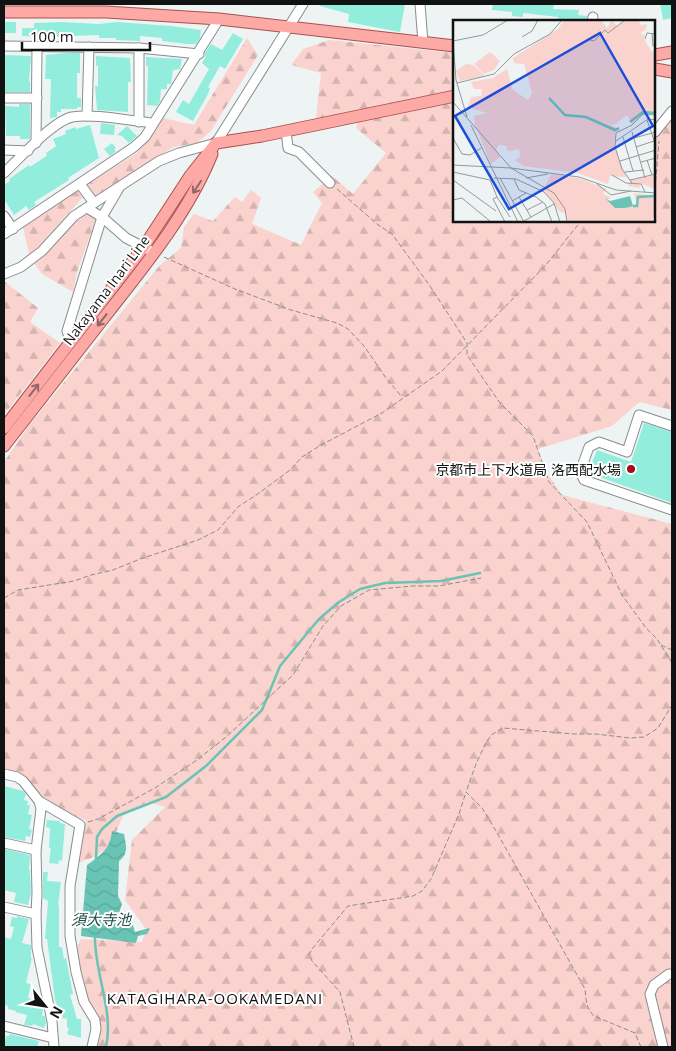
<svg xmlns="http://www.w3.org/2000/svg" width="676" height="1051" font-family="'Open Sans','Noto Sans JP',sans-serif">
  <defs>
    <pattern id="forest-firs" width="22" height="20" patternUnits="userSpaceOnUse" patternTransform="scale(1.25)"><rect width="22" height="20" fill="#fad2ce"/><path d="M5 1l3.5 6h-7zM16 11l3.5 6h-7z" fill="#d5b3b0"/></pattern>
    <pattern id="water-waves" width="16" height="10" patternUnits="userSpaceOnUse" patternTransform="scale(1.25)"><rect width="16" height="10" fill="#6ac4b5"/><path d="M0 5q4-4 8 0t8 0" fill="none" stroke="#5ba89b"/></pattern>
  </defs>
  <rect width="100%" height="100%" fill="#eef4f3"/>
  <g fill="url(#forest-firs)">
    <path d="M247,38l11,17 -47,76 -14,12 -23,4 -26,15 -52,36 -10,-13 51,-32 26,-35 31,7z"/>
    <path d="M329,40l126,13v168h200v-82l17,-23v294l-33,-8 -27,24 -74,23 7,21 17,25 110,29v523h-583l7,-19 -21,-76 6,-13 61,3 4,-13 -21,-29 7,-60 33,-33 -17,-5 -25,14 -12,28 -15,12 -18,7 8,-43 -19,-6 -20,-13 -27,-27 -16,-3v-309l26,-38 130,-159 21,-17 3,-21 10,-13 19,7 22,-24 7,5 9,-12 10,8 -9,26 49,21 21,-42 -9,-11 19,-16 21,18 33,-41 -30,-25 5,-14 -30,5 -15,-1 5,-45 -30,-8 12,-16z"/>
    <path d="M80,189l3,8 -47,52 -7,5 -6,-27z"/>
    <path d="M87,213l9,6 -19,53 -4,20 -31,-18 -10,-14z"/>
    <path d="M4,281l34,27 -8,14 30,21 -56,72z"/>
  </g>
  <path fill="url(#water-waves)" d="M112,831l12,3c2,11 5,20 -5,27l-1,35 4,8 -2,6 1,8 12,7 2,7 15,-4 -3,6 -9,2 -2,7 -55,-7 6,-71c14,-10 23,-16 25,-34z"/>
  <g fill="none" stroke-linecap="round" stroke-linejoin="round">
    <g stroke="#6ac4b5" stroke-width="2.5">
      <path d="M96,859l1,-22 5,-8 15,-13 49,-19 40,-31 56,-56 18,-44 39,-47 20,-17 21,-13 25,-6 56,-2 39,-8"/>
      <path d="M95,938c0,37 19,73 11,109"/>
    </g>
  </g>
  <g fill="#93eddd">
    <path d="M320,4h85l-5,28 -52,-10 1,-8 -29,-8z"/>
    <path d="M493,4h61l-1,5 26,1 -1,5 9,1 -1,5h-28v-4l-35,-4v4l-11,-1v-4l-20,-2z"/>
    <path d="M660,4h12v14l-9,2z"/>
    <rect x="4" y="22" width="12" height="11"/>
    <path d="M62,22l37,2 18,-2 54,4 30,4 -1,8 -4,6h-9l-25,-3v-3l-22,-2v5l-24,-1v-2h-17v-3l-52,2 -25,-1v-8h12v-5z"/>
    <path d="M233,33l10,6 -18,30 -5,-3 -12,21 2,1 -2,6 -15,27 -17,-9 7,-12 6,4 20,-35 -7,-6 3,-5v-5l6,-9 11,6z"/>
    <path d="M66,53h14v20h-3v25h4v9h-4v2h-16v3h-4v5l-7,1 1,-39h-6l1,-24z"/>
    <path d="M4,55l27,1 -2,26h1v10h-26z"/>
    <path d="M96,56l34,2 1,24h-3v30l-31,-2 -2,-24h3v-20h-2z"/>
    <path d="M146,57l36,2 -2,10 -7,1 -2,14h-4v5h-6l-1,12 -3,5 -10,-1 1,-39h-2z"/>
    <path d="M19,104h11v35h-10v-3h-14l-1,-30 14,1z"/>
    <path d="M101,123l14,2 -1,10 -14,-1z"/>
    <path d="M90,125l9,33 -31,20 1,2 -35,22 2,3 -7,5 -3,-4 -12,9 -10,-16v-14l6,-4 -1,-2 20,-14 1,2 15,-10 2,-2 -1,-2 10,-7 -3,-7 13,-5 -1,-3 10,-4 1,2z"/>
    <path d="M127,126l10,10 -8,7 -7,-7 -5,-1z"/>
    <path d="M112,143l4,5 -2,1 2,2 -6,5 -6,-7z"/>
    <path d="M644,423l28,9v71l-84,-30 9,-23 34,12z"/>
    <path d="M4,786l19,5 3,3 -2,6 4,1 -1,4h3l-2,9 4,1 -3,14 3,1 -2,7 -4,-1 -1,5 -21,-4z"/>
    <path d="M47,820l13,1v2l5,1 -3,37 -3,-1 -1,4 -9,-1 2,-15h-2l1,-20 -4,-1z"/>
    <path d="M4,849l26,6 -1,15 1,1 1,22 -3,12 -14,-3 2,-9 -12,-3z"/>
    <path d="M43,872h5l-1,9 14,1 -3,23h1v42h3l2,12 2,-1 7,36 -3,1 7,24h4v19l-14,-4 2,-6h-2v-10l-4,1 -3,-12 -2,1 -3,-8 -8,-61h-2l3,-38 -5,-3z"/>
    <path d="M17,916l12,3 -7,24 9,2v13h1l-6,25 5,1 -3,14 14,4 1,8 -1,6h3l1,6 -2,6 -11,-4 -1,2 -8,-1 3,-10 -12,-3 1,-1 -8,-2v-3l-4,-1v-68l7,2 3,-12 -4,-1 2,-9 5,1z"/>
    <path d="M10,1034l29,7 -2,6h-33l2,-11h3z"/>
  </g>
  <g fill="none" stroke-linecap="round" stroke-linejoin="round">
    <g stroke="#888e8d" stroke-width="11">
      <g id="minor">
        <path d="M420,4l3,39"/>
        <path d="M592,21l1,-4"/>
        <path d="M4,46l135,2 60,6"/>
        <path d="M4,98h33"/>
        <path d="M87,116l2,-69"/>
        <path d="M139,122v-74"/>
        <path d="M286,131l2,17 11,4 31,31"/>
        <path d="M655,132l17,-21"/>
        <path d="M36,143l1,-96"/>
        <path d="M4,150l24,1"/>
        <path d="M4,173c15,-14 49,-52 68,-56 22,-4 58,4 81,6"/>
        <path d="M80,184l14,19"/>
        <path d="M87,208l15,9 24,21 27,14"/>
        <path d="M4,216l9,13"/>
        <path d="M4,234l130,-87 11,-10 74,-118"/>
        <path d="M4,274l17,-7 21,-16 32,-35 85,-55 20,-8 37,-10 87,-139"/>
        <path d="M71,342l-4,-11 35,-114 17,-29"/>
        <path d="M672,426l-33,-11 -12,37 -28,-10 -10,5 -9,25 4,8 88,30"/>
        <path d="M4,774l13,3 6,4 16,20 41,24 -10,61v50l6,36 8,30 11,18 1,9 -4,18"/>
        <path d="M39,801l2,8 -5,41 1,43 -1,21 1,34 15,73 2,26"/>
        <path d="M4,843l32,7"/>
        <path d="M4,907l32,7"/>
        <path d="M4,1026l49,12"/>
        <path d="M663,1047l-13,-53 4,-9 15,-11"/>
      </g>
    </g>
    <g stroke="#a9514c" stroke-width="13">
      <g id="major">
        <path d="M4,12h102l113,7 236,27"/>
        <path d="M655,55l17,-3"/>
        <path d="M655,69l17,3"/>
        <path d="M4,428l139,-180 47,-72 26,-33 46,-7 193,-40"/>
        <path d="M4,446c35,-45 71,-91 106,-136 38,-48 79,-99 102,-156"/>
      </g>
    </g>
    <g stroke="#898e8d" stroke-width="1" stroke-dasharray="5 2.5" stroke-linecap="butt">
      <path d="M337,189l40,35 15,10 38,52 37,57v12l33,48 33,33 16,46 38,40 35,73 24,33 11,11 15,24"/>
      <path d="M655,189l4,-48"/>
      <path d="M164,257l71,32 56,21 46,13 11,6 16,17 22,32 16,19"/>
      <path d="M4,598l14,-8 56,-9 17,-6 22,-5 27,-11 58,-19 20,-10 21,-24 16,-10 35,-26 12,-13 19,-12 61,-32 60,-42 103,-105 36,-45"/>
      <path d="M661,645l11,5"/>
      <path d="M88,822l10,-3 57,-31 42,-28 29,-23 67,-62 30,-49 18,-20 28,-16 44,-4h26l42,-8"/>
      <path d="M354,1047l-14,-55 -28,-31 -3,-6 3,-6 36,-43 65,-10 9,-5 9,-12 28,-65 7,-22"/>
      <path d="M641,1047l-6,-14 -41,-17c-8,-8 -8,-16 -9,-27l-89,-158 -14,-23 -16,-16 10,-28 8,-17 7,-12 12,-7 71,6h22l34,4 14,-1 14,-9 14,-23"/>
    </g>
    <use href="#minor" stroke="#fff" stroke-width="9"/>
    <use href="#major" stroke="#fdaaa7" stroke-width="11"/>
  </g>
  <defs><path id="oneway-shaft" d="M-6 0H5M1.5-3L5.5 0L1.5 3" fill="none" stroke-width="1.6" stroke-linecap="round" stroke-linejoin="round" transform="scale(1.25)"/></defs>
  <g stroke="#926664">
    <use href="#oneway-shaft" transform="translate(197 187) rotate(123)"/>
    <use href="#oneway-shaft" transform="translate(102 320) rotate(128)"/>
    <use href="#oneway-shaft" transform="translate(34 390) rotate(-52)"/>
  </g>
  <circle fill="#a50c1d" stroke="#fff" stroke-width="2" cx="631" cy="469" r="5"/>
  <g text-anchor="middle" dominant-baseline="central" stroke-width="4" stroke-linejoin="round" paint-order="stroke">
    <g font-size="14" fill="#101312" stroke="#fff">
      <text transform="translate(106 290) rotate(-53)">Nakayama Inari Line</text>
    </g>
    <g font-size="14" fill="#101312" stroke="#fff" text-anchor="end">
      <text x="621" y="469">京都市上下水道局 洛西配水場</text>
    </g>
    <g font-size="15" font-style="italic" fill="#234d46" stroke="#fff">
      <text x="101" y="919">須大寺池</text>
    </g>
    <g font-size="15" letter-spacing="1" fill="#101312" stroke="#fff">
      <text x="215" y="998">KATAGIHARA-OOKAMEDANI</text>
    </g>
  </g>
  <g transform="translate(453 20)">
    <rect width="202" height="202" fill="#eef4f3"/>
    <path d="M111,0h37l6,8 5,-8 5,6 8,-6h13l3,5 6,-1 -1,6 -5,2 1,4 3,-2 -1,5 7,12 4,1v62l-12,1 -11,9 -5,-9 -13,10 -7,-2 14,7 -6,3 -1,12 12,32 -16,-1 -2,8 -30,-11 -55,-7 -8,-6 5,-3 -1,-8 -9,2 -3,-1v-4l-8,-1 -3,6 4,6 -9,7 -16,-39 -1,-9 12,-3 -18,-6 3,-10 10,-1 1,-7h-8l-3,-7 22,-4 14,-9 6,21 15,10 4,-7 -8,-29 -10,-1 -1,-5 45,-29zM13,44l7,1 12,11 -25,5 -4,-10zM98,154l28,4 27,11 -3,5 8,3 -4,3 10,7 20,-2 -3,-12 20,3 1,23 -2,-2 -1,5h-84l-2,-8 -7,-3 -16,-21zM202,155v14l-16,-6 1,5 -12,-2 3,-6z" fill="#fad2ce"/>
    <path d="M37,32l10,9 -6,9 -10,4 -10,-10z" fill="#fad2ce"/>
    <path d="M177,176l3,10 -8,2h-10l-10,-10 5,3z" fill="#6ac4b5"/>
    <path fill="none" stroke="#6ac4b5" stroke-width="2.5" d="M96,78l16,17 21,2 29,13 4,-2M177,102l13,-10 13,1M180,186h4l1,-9 16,-1"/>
    <path fill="none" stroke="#959a99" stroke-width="1" d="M199,13l1,13 3,-2M69,17l10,-6 6,-11M192,19l2,-6 9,1M137,20l4,1 11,-11 3,3 17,-13M0,21l3,39 11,37M0,21l30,-6 25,-15M4,63l37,-9 20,-20 36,-20 12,-14M0,82l58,66 68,9 37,13 40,3M194,100l9,26M18,105l47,97M179,112l13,46M170,117l10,34M0,118l9,16 8,1 11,-7M181,118l22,-6M163,121l32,-22 8,1M183,127l18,-6M194,140l5,15M167,141l36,-11M188,142l15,-4M0,145l58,3 43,25 11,16 2,13M0,152l37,8 7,17M172,152l19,-2M159,155l14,8 15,1 4,8M41,158l22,1 28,13 10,11 6,19M47,158l24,44M73,158l22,-4M61,159l5,11 17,7 9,7 7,18M0,160l43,31M177,160l26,-6M179,163l-10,-14 -7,-22 1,-14 16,-8 11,-11 13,1M144,164l14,11 20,-4M66,177l12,20M0,180l9,-2 29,24M59,181l14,-8M74,190l16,-8M71,201l30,-17M52,202l-12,-23 4,-2 13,20"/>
    <path fill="#1d4ed8" fill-opacity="0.15" stroke="#1d4ed8" stroke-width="2.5" d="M147,13l53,93 -144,83 -54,-93z"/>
    <rect width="202" height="202" fill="none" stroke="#101312" stroke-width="2.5"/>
  </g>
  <rect width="676" height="1051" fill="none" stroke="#101312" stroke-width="10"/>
  <g transform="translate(45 1006) rotate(120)" stroke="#ffffff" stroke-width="4" paint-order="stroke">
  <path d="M0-4L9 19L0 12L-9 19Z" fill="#101312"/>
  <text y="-8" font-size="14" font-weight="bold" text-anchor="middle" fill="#101312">N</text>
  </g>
  <path d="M22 42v8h128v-8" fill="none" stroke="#101312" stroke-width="2.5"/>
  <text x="30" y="42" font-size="15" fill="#101312" stroke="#ffffff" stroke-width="4" paint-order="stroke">100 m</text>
</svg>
